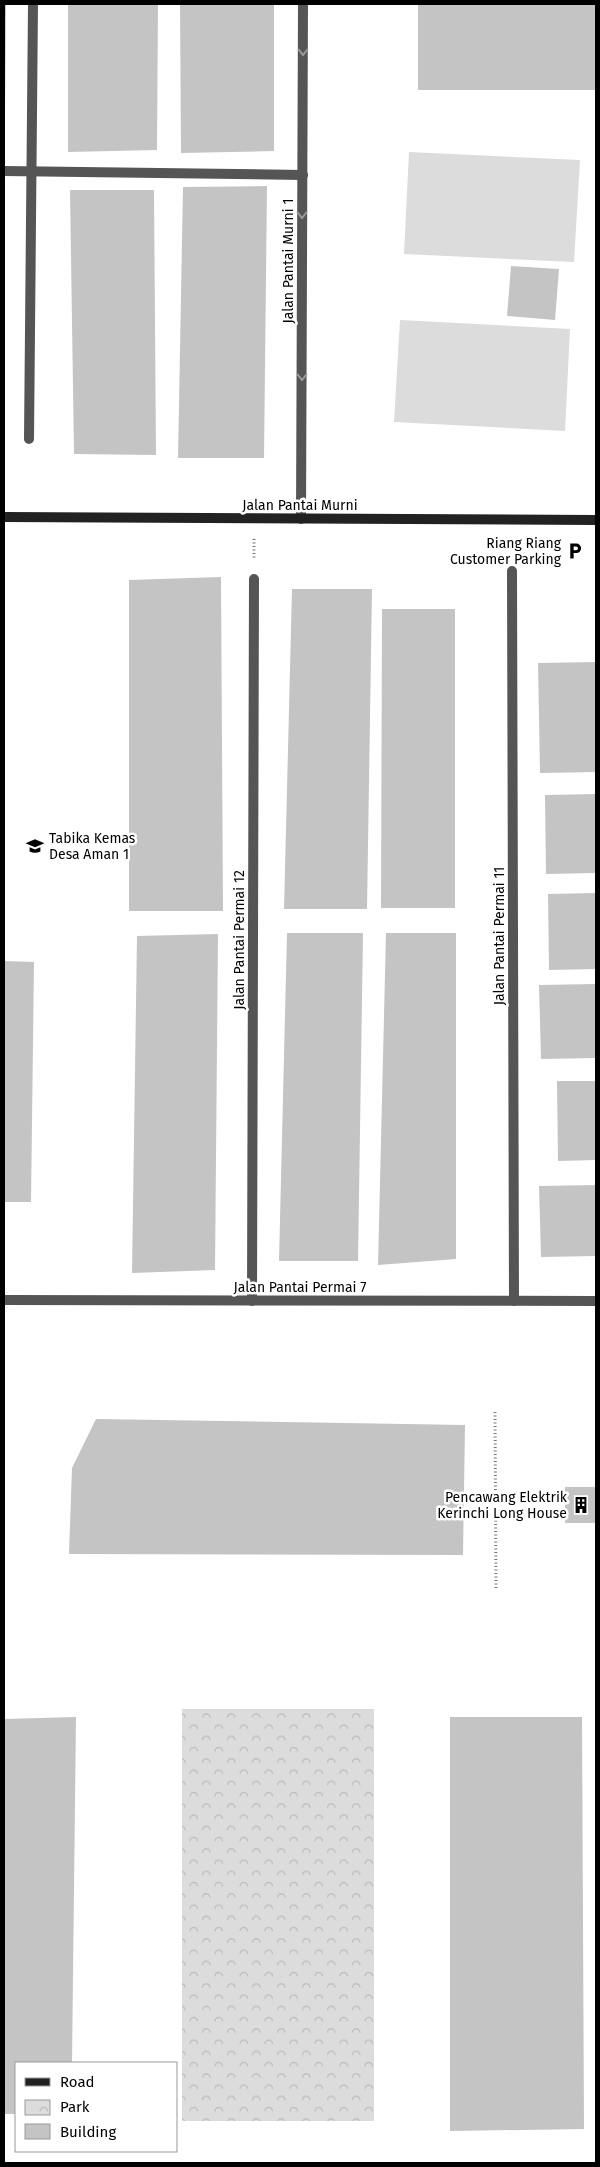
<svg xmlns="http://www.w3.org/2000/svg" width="600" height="2167" font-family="'Fira Sans',sans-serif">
  <defs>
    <pattern id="park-crowns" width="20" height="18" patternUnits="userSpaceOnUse" patternTransform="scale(1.25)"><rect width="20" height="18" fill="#dcdcdc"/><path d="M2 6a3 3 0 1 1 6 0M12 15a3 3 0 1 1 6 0" fill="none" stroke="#bbb"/></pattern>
  </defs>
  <rect width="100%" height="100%" fill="#fff"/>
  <g fill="#dcdcdc">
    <path d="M409,152l171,8 -6,102 -170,-8z"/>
    <path d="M400,320l170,9 -5,102 -171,-9z"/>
  </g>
  <rect fill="url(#park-crowns)" x="182" y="1709" width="192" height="412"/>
  <g fill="#c4c4c4">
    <path d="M4,4h2l-1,111h-1z"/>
    <path d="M68,4h90l-1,146 -89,2z"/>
    <path d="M180,4h94v147l-93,2z"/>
    <rect x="418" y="4" width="178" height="86"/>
    <path d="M267,186l-3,272h-86l5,-271z"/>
    <path d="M70,190h84l2,265 -82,-1z"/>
    <path d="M511,266l48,3 -4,51 -48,-4z"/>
    <path d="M221,577l2,334h-94v-331z"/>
    <path d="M292,589h80l-5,320h-83z"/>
    <path d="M382,609h73v299h-74z"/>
    <path d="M596,662v110l-56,1 -2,-110z"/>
    <path d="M596,794v79l-50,1 -1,-79z"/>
    <path d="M596,893v76l-47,1 -1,-76z"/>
    <path d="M287,933h76l-5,328h-79z"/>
    <path d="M386,933h70v326l-78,6z"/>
    <path d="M218,934l-3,336 -83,3 5,-337z"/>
    <path d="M4,961l30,1 -3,240h-27z"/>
    <path d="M596,984v74l-55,1 -2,-74z"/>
    <path d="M557,1081h39v79l-38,1z"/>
    <path d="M596,1185v71l-55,1 -2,-71z"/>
    <path d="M96,1419l369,6 -2,130 -394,-1 3,-86z"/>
    <rect x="565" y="1487" width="31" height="36"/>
    <path d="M76,1717l-4,346h-56v51h-12v-395z"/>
    <path d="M450,1717h132l2,412 -134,2z"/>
  </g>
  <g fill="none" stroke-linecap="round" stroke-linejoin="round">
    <g stroke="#777" stroke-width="3" stroke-dasharray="1 2.5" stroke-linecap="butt">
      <path d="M254,539v21"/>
      <path d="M495,1412l1,176"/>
    </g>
    <path stroke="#555" stroke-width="10" d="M4,171l299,4"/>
    <g stroke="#555" stroke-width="10">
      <path d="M29,439l4,-435"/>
      <path d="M301,519l2,-515"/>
      <path d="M512,571l2,730"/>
      <path d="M4,1300l592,1"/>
      <path d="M252,1301l2,-722"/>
    </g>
    <path stroke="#222" stroke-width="10" d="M4,517l592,3"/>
  </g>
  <defs><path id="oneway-chevron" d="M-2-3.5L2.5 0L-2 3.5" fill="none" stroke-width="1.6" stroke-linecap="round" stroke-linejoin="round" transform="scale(1.25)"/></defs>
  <g stroke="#999">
    <use href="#oneway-chevron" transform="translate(303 52) rotate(90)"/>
    <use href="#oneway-chevron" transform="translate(302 215) rotate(90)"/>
    <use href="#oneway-chevron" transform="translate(302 377) rotate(90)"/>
  </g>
  <defs>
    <g id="parking-bare" transform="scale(1.35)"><path d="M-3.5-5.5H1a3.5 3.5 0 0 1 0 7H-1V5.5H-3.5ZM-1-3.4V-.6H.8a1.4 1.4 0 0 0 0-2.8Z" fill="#000" stroke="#fff" stroke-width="2.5" paint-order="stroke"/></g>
    <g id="school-bare" transform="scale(1.35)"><path d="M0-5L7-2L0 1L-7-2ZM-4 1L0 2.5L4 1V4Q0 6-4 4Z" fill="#000" stroke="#fff" stroke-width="2.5" paint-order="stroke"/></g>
    <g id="building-bare" transform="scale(1.35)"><path d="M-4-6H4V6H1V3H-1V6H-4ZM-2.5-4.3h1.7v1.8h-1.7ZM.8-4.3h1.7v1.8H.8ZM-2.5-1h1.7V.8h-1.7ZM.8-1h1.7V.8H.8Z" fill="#000" stroke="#fff" stroke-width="2.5" paint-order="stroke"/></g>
  </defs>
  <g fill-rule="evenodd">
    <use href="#parking-bare" x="575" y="551"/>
    <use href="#school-bare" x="35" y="846"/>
    <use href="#building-bare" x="581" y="1505"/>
  </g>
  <g text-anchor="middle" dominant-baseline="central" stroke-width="5" stroke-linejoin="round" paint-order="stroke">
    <g font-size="14" fill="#000" stroke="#fff">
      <text transform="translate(288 261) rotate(-90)">Jalan Pantai Murni 1</text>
      <text x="300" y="505">Jalan Pantai Murni</text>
      <text transform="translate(499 936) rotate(-90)">Jalan Pantai Permai 11</text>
      <text transform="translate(239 940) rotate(-90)">Jalan Pantai Permai 12</text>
      <text x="300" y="1287">Jalan Pantai Permai 7</text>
    </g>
    <g font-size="14" fill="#000" stroke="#fff" text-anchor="end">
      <text x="561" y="543">Riang Riang<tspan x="561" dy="16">Customer Parking</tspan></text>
      <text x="49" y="838" text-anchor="start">Tabika Kemas<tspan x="49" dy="16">Desa Aman 1</tspan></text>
      <text x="567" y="1497">Pencawang Elektrik<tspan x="567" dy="16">Kerinchi Long House</tspan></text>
    </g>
  </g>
  <rect width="600" height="2167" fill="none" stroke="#000000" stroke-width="10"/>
  <rect x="15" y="2062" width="162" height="90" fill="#ffffff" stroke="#999999"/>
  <rect x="25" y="2078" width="25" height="8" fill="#222222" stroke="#999999"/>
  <text x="60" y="2087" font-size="15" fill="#000000">Road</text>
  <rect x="25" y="2100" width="25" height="15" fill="url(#park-crowns)" stroke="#999999"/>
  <text x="60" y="2112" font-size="15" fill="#000000">Park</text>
  <rect x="25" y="2124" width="25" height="15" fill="#c4c4c4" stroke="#999999"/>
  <text x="60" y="2137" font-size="15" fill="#000000">Building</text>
</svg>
